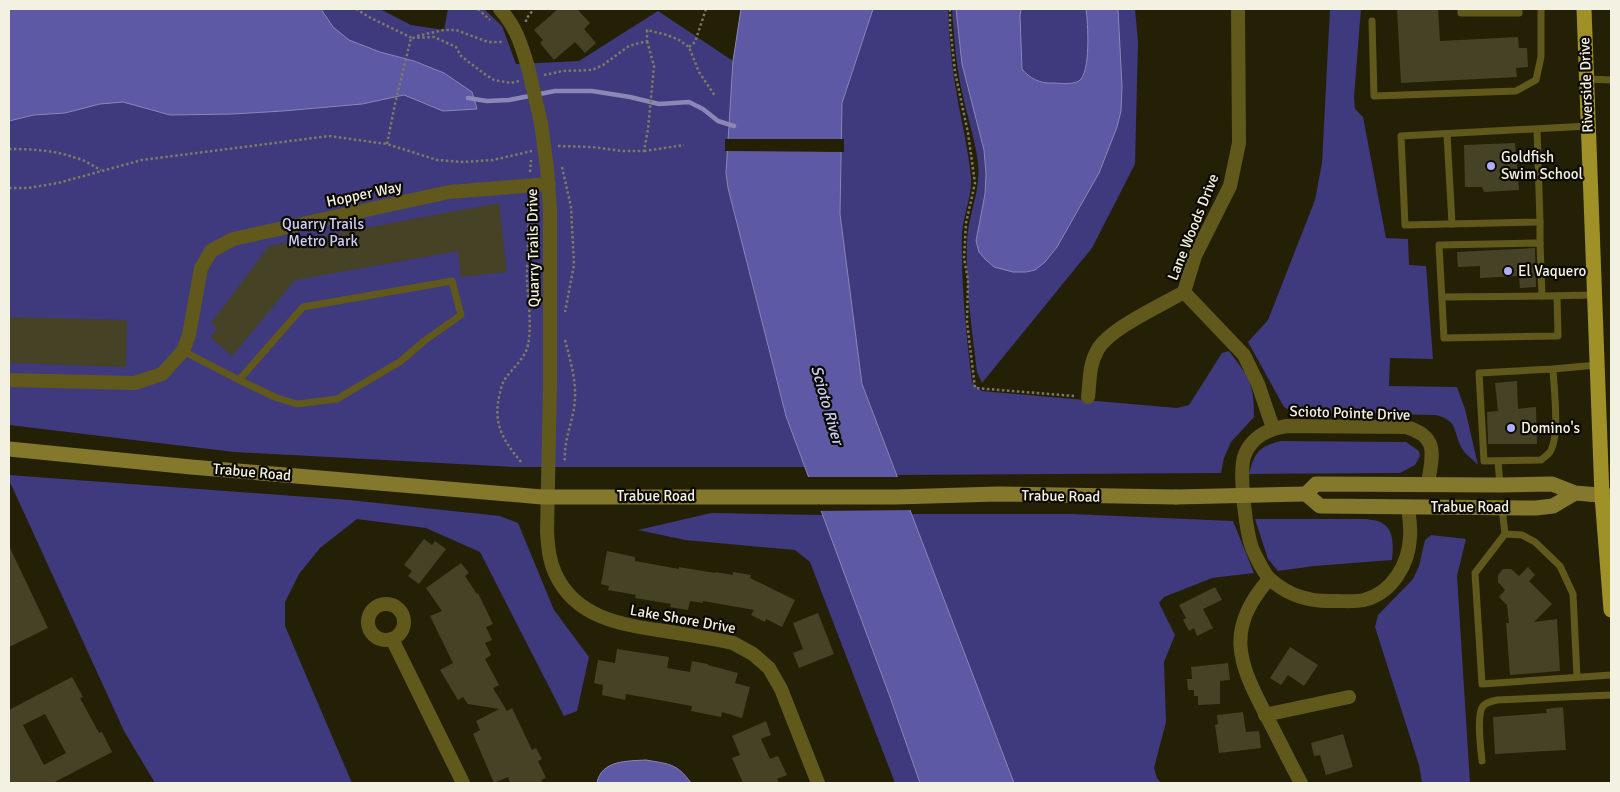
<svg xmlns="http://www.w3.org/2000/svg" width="1620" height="792" font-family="Signika,sans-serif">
  <rect width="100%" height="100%" fill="#242005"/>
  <g fill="#3f397d">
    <path d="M9,9h371l31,16 33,5 4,-21h36l18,17 14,38 63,-3 79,-50 75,50 -7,112 2,15 58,228 19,51h-291l-280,-15 -225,-27z"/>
    <path d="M873,9h75c1,25 3,51 7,75 5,32 13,62 16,94 1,19 -8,37 -9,56 -1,50 4,99 10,148l10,9 195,17 12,-3 33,-52 7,-2c20,27 25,30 25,66l-23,25 -7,16 -3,15 -324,2 -35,-91 -22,-170 2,-111z"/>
    <path d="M952,9h183l3,33 -3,122 -43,84 -110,135 -5,-11c-5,-43 -12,-87 -10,-130 1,-28 14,-50 11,-79 -3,-24 -11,-47 -16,-71 -6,-27 -8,-55 -10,-83z"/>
    <path d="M1330,9h31l-7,88 1,12 8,8 23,121 22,1 1,26 17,1 7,93 -43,-1 -1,28 68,1 8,22 13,56c-4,-5 -11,-9 -15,-15 -11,-17 -3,-30 -28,-35l-142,-3 -9,-5 -36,-65 20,-22 47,-120 7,-37z"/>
    <path d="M1281,441l125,1 13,9 1,5 -5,9 -15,8 -151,1c5,-22 11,-28 32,-33z"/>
    <path d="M9,475l340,25 151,16 18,7 36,87 35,47 -12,54 -13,5 -84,-164 -54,-24 -69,-9 -37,29 -21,26 -14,28v24l67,157h-197l-31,-52 -115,-251z"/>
    <path d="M711,513l112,2 67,182 30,86h-25l-85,-221 -15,-12 -110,-10 -47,-10z"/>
    <path d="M911,514h161l161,7 21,52 -42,5 -48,19 -5,6 16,32 -11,27 2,60 -12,46 3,10 4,5h-147z"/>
    <path d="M1255,519h111c5,1 12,1 16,4 13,7 11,25 10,37l-78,6 -36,5 -10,-12z"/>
    <path d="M1431,535l35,4 -9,37 13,207h-48l-3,-18 -44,-138 3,-12 35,-36 6,-13 6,-26z"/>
  </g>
  <g fill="#5e59a4" stroke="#8b87b6">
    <path d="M9,9h312l12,18 16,13 31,12 34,9 30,12 28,19 5,17 -34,2 -39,-16 -42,9 -79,7 -50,3 -63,1 -47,-13 -23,2 -35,9 -31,2 -25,6z"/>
    <path d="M741,9h132l-31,94 -2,111 22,170 152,399h-94l-30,-86 -104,-281 -58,-228 -2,-15 7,-112z"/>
    <path d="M956,9h65l-1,7 2,53c7,9 19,15 30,14 8,0 20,2 27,-2 12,-8 9,-59 7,-72h32l4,78 -1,24 -4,16 -18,46 -42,74 -12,15 -10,8 -9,2h-13l-19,-5 -9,-8 -6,-7 -3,-11 9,-47 1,-20 -2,-24 -22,-86z"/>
    <path d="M646,760c22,4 31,3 45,23h-94c4,-23 31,-22 49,-23z"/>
  </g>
  <g fill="#242005">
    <path d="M725,139h119v13l-119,-1z"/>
    <path d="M806,477h94l13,33 -95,1z"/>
  </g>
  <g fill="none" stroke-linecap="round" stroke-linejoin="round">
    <path stroke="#8b87b6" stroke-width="4.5" d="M468,98l19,3 22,-1 46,-9h37l38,6 29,7 30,-2 14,7 15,12 16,5"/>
  </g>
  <g fill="#464226" fill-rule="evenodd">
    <path d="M558,9h19l13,14 -6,6 12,14 -11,10 -10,-11 -21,18 -14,-17 3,-3 -9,-10z"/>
    <path d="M1397,9h41l2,32 78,-4 1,11h8l1,19 -12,1 1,9 -116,6z"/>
    <path d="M1515,143l4,47 -35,2 -2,-5h-17l-1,-42z"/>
    <path d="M499,203l8,69 -46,5 -3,-26 -163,29 -63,76 -22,-19 7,-8 -6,-6 58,-77z"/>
    <path d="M1535,248l1,39 -16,1 -1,-12 -39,2v-12l-22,1 -1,-15z"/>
    <path d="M9,317l118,3 -1,47 -117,-4z"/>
    <path d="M1517,381l1,28 18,-2 1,37h-49l-1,-32 11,-1 -3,-28z"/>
    <path d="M424,539l8,6 3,-4 11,8 -27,35 -11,-8 4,-5 -8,-6z"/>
    <path d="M9,546l39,82 -39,19z"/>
    <path d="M607,551l28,6v4l44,8v-2l36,6v-1l18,3v-3l18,3 -1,3 45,22 -13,27 -16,-8 -1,3 -14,-7 3,-5 -51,-9v2l-13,-2 -2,9 -18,-3 1,-3 -36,-6 1,-3 -28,-5 1,-4 -8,-2z"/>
    <path d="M461,563l8,10 -4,3 12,18 1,-1 15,31 -7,3 6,13 -7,3 6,12 -6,4 14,26 -6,3 14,23 5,-3 20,42 4,-2 6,11 -4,2 8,17 -5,2 2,3h-33l-2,-6 -14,6 -21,-49 7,-4 -4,-9 23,-12 -31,-5 -5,-7 -5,3 -18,-30 13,-7 -23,-47 12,-5 -16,-23z"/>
    <path d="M1528,567l7,8 -6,6 23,23 -18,18 23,-3 3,52 -50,4 -4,-52h3l-2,-18 -8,-8 6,-7 -7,-8v-7l5,-6h8l8,7z"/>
    <path d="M1215,587l7,13 -19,9 10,19 -16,8 -3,-8 -5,3 -6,-11 3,-2 -7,-13z"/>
    <path d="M818,613l16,41 -35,14 -6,-15 10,-4 -10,-26z"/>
    <path d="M1290,647l28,18 -14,21 -16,-11 -7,10 -11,-7z"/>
    <path d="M617,649l52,8 -2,11 23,4 2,-11 16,3v1l30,8 -3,10 15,4 -8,31 -20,-6 -1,5 -30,-6 1,-5 -66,-12 -1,6 -23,-5 1,-10 -9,-2 4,-23 17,3z"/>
    <path d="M1228,663l2,17 -10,1v23l-22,1v-9h-4v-6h-6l-1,-11h5l-1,-12z"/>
    <path d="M72,677l11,20 -3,1 19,35 3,-1 10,20 -59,31h-44v-73zM45,714l21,39 -22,12 -21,-40z"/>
    <path d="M1563,707l3,43 -71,4 -2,-37 54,-4 -1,-4z"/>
    <path d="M1243,712l3,20 13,-1 2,17 -42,5 -4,-28 3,-1 -1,-9z"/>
    <path d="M766,721l5,14 -10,4 9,20 8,-3 9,19 -10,4 2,4h-36l-11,-25 8,-3 -8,-19z"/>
    <path d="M1343,734l10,33 -27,8 -6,-20 -6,1 -3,-13z"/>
  </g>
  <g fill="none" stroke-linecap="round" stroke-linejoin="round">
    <g stroke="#7d7a63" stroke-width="2.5" stroke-dasharray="2.5 2.5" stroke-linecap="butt">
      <path d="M356,9l13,8 43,21"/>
      <path d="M478,9l12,11"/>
      <path d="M950,9v16l5,47 13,61 7,50 -9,40 -2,35 4,22 -1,42 8,66 99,8"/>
      <path d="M526,22v-3l8,-10"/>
      <path d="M417,36l27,-6h12l32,12h15"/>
      <path d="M689,47l6,-5 11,-33"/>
      <path d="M544,75l19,-4 29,-1 11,-5 26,-19 18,-5v-11l20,5 12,5 10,7 10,25 16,24"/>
      <path d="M387,144l8,-40 16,-66 23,-1 22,10 5,9 22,17 11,7 17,3 8,-2"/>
      <path d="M558,146l34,1 30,4h22l4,-22 6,-63 -7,-25"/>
      <path d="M9,149c22,0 45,1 67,9 9,2 17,8 25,12"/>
      <path d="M644,151l40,-6"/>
      <path d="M562,167l9,40 3,58 -9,47"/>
      <path d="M530,172l1,-12"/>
      <path d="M9,188h19l30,-5 84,-23 187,-24 58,8 50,16 26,2 30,-2 39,-9"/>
      <path d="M565,340c5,19 11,39 10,59 -1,21 -12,41 -10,63"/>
      <path d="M521,462c-18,-22 -29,-39 -21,-69 1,-6 3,-12 7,-17 8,-10 18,-18 21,-31 4,-18 0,-46 -1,-65 0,-27 2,-54 2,-80"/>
    </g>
    <g stroke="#61581c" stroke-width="7">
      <path d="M1461,9v4h58v-4"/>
      <path d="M1372,21l2,75 142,-5 20,-11 5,-23v-48"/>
      <path d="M1587,79l24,1"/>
      <path d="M1537,129l3,93 -135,3 -4,-89 187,-10"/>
      <path d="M1447,134l5,90"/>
      <path d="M1540,222v21"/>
      <path d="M1557,296l1,40 -114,2 -5,-93 101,-2 2,53 53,-1"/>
      <path d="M1442,297l100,-1"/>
      <path d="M183,351l56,29 38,18 20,6 40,-5 64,-38 23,-20 37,-26 -9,-34 -149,26 -64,73"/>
      <path d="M1553,369c1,20 7,67 -3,83 -2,3 -6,5 -9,8l-57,1 -5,-88 74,-4 44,-4"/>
      <path d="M1498,461l2,24"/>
      <path d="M1502,508l3,26 -30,39 7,111 129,-9"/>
      <path d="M1505,534l17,1 13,7 25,24 13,28 4,83"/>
      <path d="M1482,761c-1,-11 -6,-46 1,-55 3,-3 9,-5 14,-6l114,-5"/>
    </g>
    <g stroke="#61581c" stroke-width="14">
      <path d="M500,9c16,18 21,35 28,58"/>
      <path d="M1238,9l1,134 -9,43 -35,70 -11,36 60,63 14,29 15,44"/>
      <path d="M541,123l6,45 3,41v176l-3,147c1,14 2,28 8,41 20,45 67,52 110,58 23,4 46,7 68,12l20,11 16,14 12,21 37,94"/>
      <path d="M9,380l126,3 27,-9 21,-23 6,-16 12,-67 10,-17 22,-12 216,-47 100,-8"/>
      <path d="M1088,397c2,-16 1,-32 9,-46 11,-22 65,-46 87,-59"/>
      <path d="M1408,507c1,10 3,20 2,30 -1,27 -18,56 -46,63 -9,2 -20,1 -30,1 -23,1 -45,-5 -63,-21 -6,-4 -16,-25 -19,-32 -6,-17 -14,-78 -7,-94 8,-18 23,-25 42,-28l119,1c34,10 26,28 22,57"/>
      <path d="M1269,579c-44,50 -31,83 -3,136 12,23 23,46 35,68"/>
      <circle cx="386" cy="622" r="18"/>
      <path d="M392,639l71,144"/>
      <path d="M1265,715l84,-18"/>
    </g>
    <g stroke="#83782c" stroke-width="15">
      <path d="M9,449l182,18 351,30h354l102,-3 178,3"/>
      <path d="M1575,493l-22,13 -17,2 -216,-2 -14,-12 10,-10 184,1 52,-1 23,9 36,3"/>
    </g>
    <path stroke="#9f9028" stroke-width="15" d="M1584,9l18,487 9,114"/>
    <path stroke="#61581c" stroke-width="14" d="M528,67l13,56"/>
    <path stroke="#83782c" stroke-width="15" d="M1176,497l130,-3"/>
  </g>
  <g fill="#afaefa" stroke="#0c0a02" stroke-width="2">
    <circle cx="1491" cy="166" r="5"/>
    <circle cx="1508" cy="271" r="5"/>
    <circle cx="1511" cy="428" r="5"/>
  </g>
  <g text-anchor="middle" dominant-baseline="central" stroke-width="4.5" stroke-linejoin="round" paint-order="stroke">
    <g font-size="15" fill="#f3f1e1" stroke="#0c0a02">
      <text transform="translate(1586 85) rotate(-92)">Riverside Drive</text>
      <text transform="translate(364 194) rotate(-12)">Hopper Way</text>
      <text transform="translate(1193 227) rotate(-68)">Lane Woods Drive</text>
      <text transform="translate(533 248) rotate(-91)">Quarry Trails Drive</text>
      <text transform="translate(1350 413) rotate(2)">Scioto Pointe Drive</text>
      <text transform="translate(252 472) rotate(5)">Trabue Road</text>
      <text x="656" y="496">Trabue Road</text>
      <text transform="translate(1061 496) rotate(1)">Trabue Road</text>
      <text x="1470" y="507">Trabue Road</text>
      <text transform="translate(683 619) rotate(10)">Lake Shore Drive</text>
    </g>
    <g font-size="15" fill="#f3f1e1" stroke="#0c0a02" text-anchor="start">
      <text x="1501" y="157">Goldfish<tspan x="1501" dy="17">Swim School</tspan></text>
      <text x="1518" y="271">El Vaquero</text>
      <text x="1521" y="428">Domino's</text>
    </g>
    <g font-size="15" fill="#cecff9" stroke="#0c0a02">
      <text x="323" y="224">Quarry Trails<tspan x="323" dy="17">Metro Park</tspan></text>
    </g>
    <g font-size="16" font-style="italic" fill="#cacaf5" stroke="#0c0a02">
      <text transform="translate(827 405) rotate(74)">Scioto River</text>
    </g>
  </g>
  <rect width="1620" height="792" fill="none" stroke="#f3f1e1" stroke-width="20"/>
</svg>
